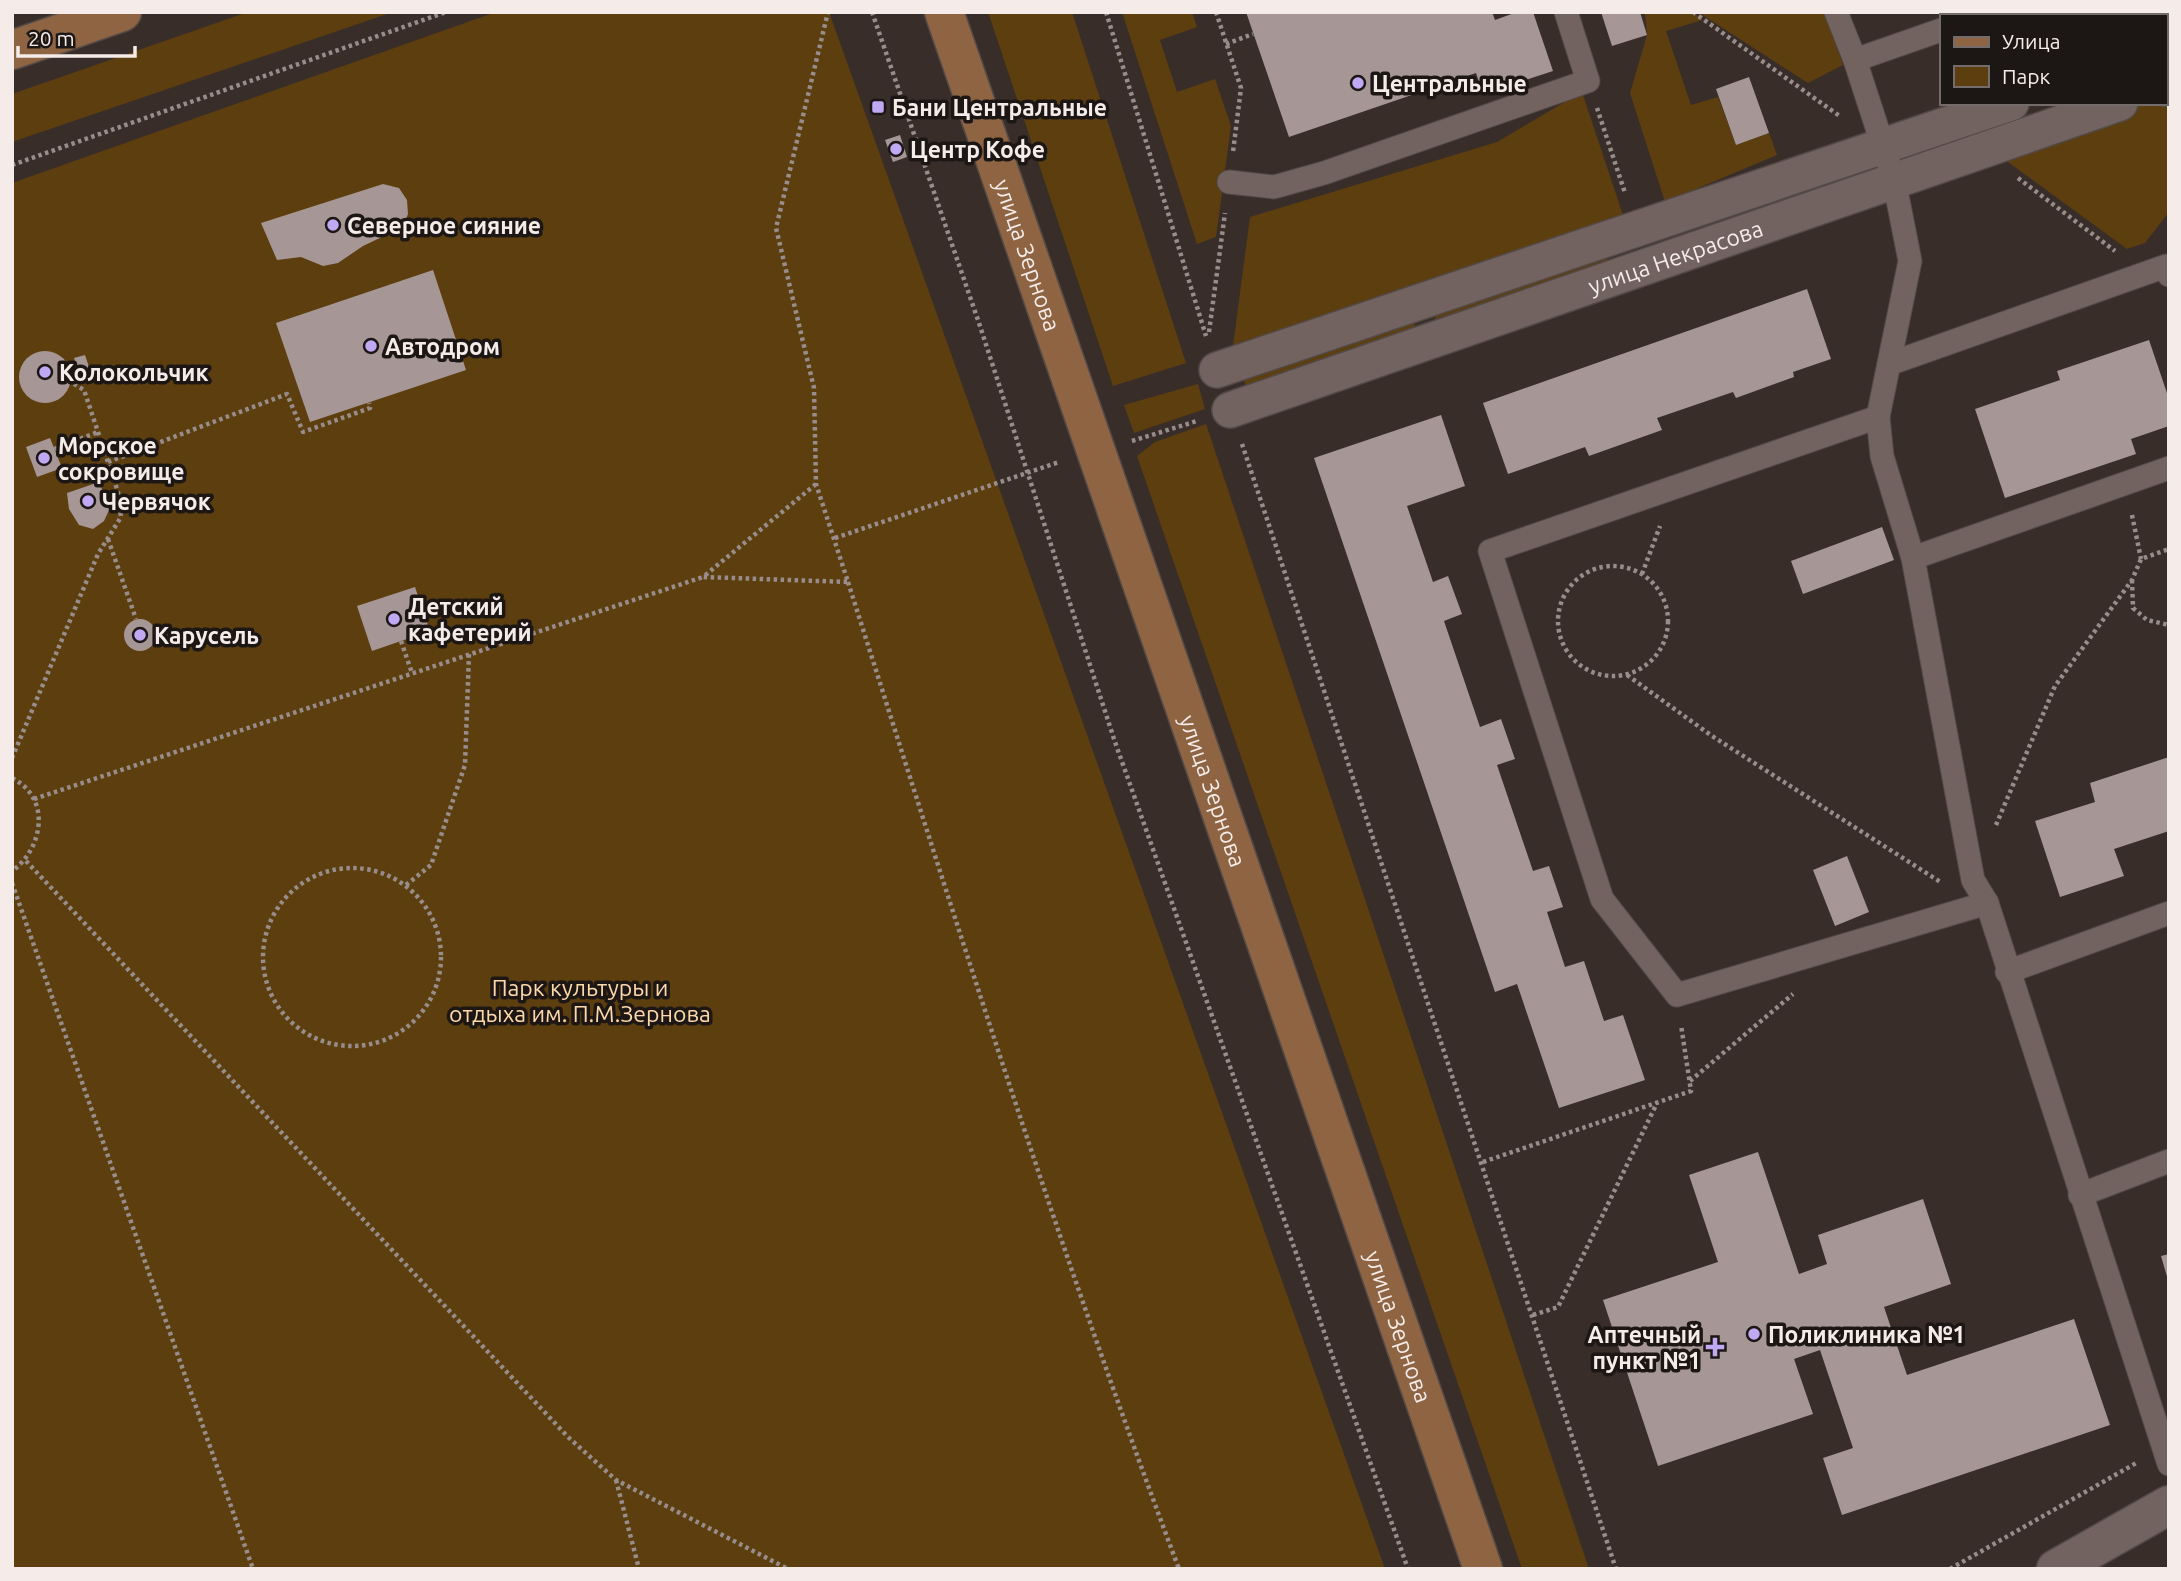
<svg xmlns="http://www.w3.org/2000/svg" width="2181" height="1581" font-family="Ubuntu,sans-serif">
  <rect width="100%" height="100%" fill="#392d2a"/>
  <g fill="#5d3e0f">
    <path d="M248,12h145l-381,130v-48z"/>
    <path d="M496,12h333l556,1557h-1373v-1386z"/>
    <path d="M988,12h84l114,351 -73,23z"/>
    <path d="M1122,12h70l5,15 -37,13 17,52 38,-13 16,47 -15,111 -19,7z"/>
    <path d="M1645,12h48l10,8 -37,11 25,74 27,-8 18,48 33,-12 8,22 -112,47 -35,-109 17,-58z"/>
    <path d="M1698,12h126l19,53 -35,18z"/>
    <path d="M1582,92l41,123 -390,131 17,-129 247,-75z"/>
    <path d="M2169,96v116l-24,31 -18,6 -130,-95 150,-51h18z"/>
    <path d="M1603,246l8,24 -172,60 -8,-26z"/>
    <path d="M1410,310l9,27 -170,60 -9,-30z"/>
    <path d="M1198,384l7,25 -71,24 -10,-28z"/>
    <path d="M1206,424l383,1145h-67l-385,-1113 18,-14z"/>
  </g>
  <g fill="#a69696">
    <path d="M1246,12h246l3,8 22,-8h16l20,59 -70,23 -7,-21 -187,64z"/>
    <path d="M1601,12h39l7,23 -35,11z"/>
    <path d="M1749,77l20,56 -33,12 -20,-56z"/>
    <path d="M900,135l7,22 -14,5 -8,-22z"/>
    <path d="M383,184l16,4 8,12 1,14 -5,13 -40,19 -25,17 -15,3 -22,-9 -24,3 -16,-37z"/>
    <path d="M433,270l33,100 -156,52 -34,-99z"/>
    <path d="M1807,289l24,70 -38,13 1,5 -58,21 -3,-6 -76,26 5,12 -73,26 -4,-9 -77,27 -25,-71z"/>
    <path d="M2149,340l20,59v27l-38,13 5,15 -131,44 -30,-89 85,-29 -3,-9z"/>
    <circle cx="45" cy="377" r="26"/>
    <path d="M85,355l5,15 -11,3 -5,-15z"/>
    <path d="M1441,415l24,71 -58,20 26,76 15,-6 14,38 -18,7 36,106 21,-8 14,40 -18,6 36,106 16,-5 14,41 -16,5 18,55 19,-6 20,60 19,-6 22,65 -86,28 -42,-124 -22,8 -181,-534z"/>
    <path d="M50,438l12,30 -25,9 -11,-30z"/>
    <path d="M99,482l11,26 -6,13 -11,8 -14,-4 -10,-16 -2,-16z"/>
    <path d="M1882,527l12,33 -91,34 -12,-33z"/>
    <path d="M415,587l15,44 -58,20 -15,-45z"/>
    <circle cx="140" cy="635" r="16"/>
    <path d="M2169,757v74l-55,18 10,27 -64,21 -25,-76 60,-19 -5,-19z"/>
    <path d="M1847,856l22,56 -34,14 -22,-56z"/>
    <path d="M1758,1152l41,122 28,-10 -9,-29 105,-36 28,85 -67,23 23,68 167,-56 36,106 -268,90 -19,-57 30,-10 -33,-98 -26,9 19,55 -155,52 -55,-166 115,-38 -29,-87z"/>
    <path d="M2169,1254v26h-1l-7,-24z"/>
  </g>
  <g fill="none" stroke-linecap="round" stroke-linejoin="round">
    <g stroke="#534946" stroke-width="25">
      <g id="service">
        <path d="M1836,12l19,48 39,120 16,81 -32,156 4,39 31,102 60,322 14,23 182,561"/>
        <path d="M1981,16l10,-4"/>
        <path d="M1855,60l86,-30"/>
        <path d="M1229,182l45,5 50,-14 264,-92 -22,-69"/>
        <path d="M1889,364l277,-98 3,9"/>
        <path d="M1878,417l-388,134 112,348 75,96 310,-92"/>
        <path d="M1913,558l256,-90"/>
        <path d="M2007,972l162,-59"/>
        <path d="M2080,1195l89,-34"/>
      </g>
    </g>
    <g stroke="#534946" stroke-width="38">
      <g id="pedestrian">
        <path d="M2165,51l4,-1"/>
        <path d="M2165,88l4,-1"/>
        <path d="M1217,370l794,-267"/>
        <path id="s1" d="M1230,410l890,-307"/>
      </g>
    </g>
    <g stroke="#534946" stroke-width="41">
      <path id="tertiary" d="M2056,1569l113,-64"/>
    </g>
    <g stroke="#534946" stroke-width="41">
      <g id="secondary">
        <path id="s2" d="M944,12l539,1557"/>
        <path d="M12,50l110,-38"/>
      </g>
    </g>
    <g stroke="#978d8a" stroke-width="4.5" stroke-dasharray="3.5 3.5" stroke-linecap="butt">
      <path d="M872,12l107,311 136,419 293,827"/>
      <path d="M1106,12l100,324"/>
      <path d="M1216,12l25,76 -8,64"/>
      <path d="M1693,12l148,105"/>
      <path d="M1226,44l27,-10"/>
      <path d="M1597,108l28,85"/>
      <path d="M12,165l434,-153"/>
      <path d="M2018,178l97,73"/>
      <path d="M1209,332l16,-119"/>
      <path d="M1132,441l65,-20"/>
      <path d="M1242,444l374,1125"/>
      <path d="M54,449l44,-17"/>
      <path d="M108,462l179,-68 16,38 67,-24 -1,-5"/>
      <path d="M816,484l-113,93 145,5 -32,-98 -2,-96 -38,-160 52,-216"/>
      <path d="M106,494l12,-2"/>
      <path d="M2132,515l9,44"/>
      <path d="M835,538l224,-76"/>
      <path d="M108,539l28,80"/>
      <circle cx="1613" cy="621" r="55"/>
      <path d="M1642,574l18,-48"/>
      <path d="M2132,580l1,28 14,12 22,5"/>
      <path d="M848,582c105,331 209,662 331,987"/>
      <path d="M401,641l11,32"/>
      <path d="M1627,675l85,61 230,147"/>
      <path d="M12,758l86,-204 23,-37 -3,-25 -34,-102 -13,-8"/>
      <path d="M12,778c40,20 31,71 0,93"/>
      <path d="M34,799l669,-222"/>
      <path d="M1996,825l59,-139 77,-106 9,-21 28,-10"/>
      <path d="M26,861l542,576 48,43 172,89"/>
      <circle cx="352" cy="957" r="89"/>
      <path d="M12,883l241,686"/>
      <path d="M406,885l25,-20 34,-100 4,-111"/>
      <path d="M1690,1081l103,-87"/>
      <path d="M1483,1162l208,-71 -10,-66"/>
      <path d="M1533,1315l25,-8 99,-204"/>
      <path d="M616,1480l23,89"/>
      <path d="M1950,1569l188,-107"/>
    </g>
    <use href="#service" stroke="#726360" stroke-width="23"/>
    <use href="#pedestrian" stroke="#726360" stroke-width="35"/>
    <use href="#tertiary" stroke="#726360" stroke-width="38"/>
    <use href="#secondary" stroke="#8e6443" stroke-width="38"/>
  </g>
  <g fill="#c0a8f3" stroke="#1c1715" stroke-width="2.5">
    <circle cx="1358" cy="83" r="7"/>
    <rect x="871" y="100" width="14" height="14" rx="3.5"/>
    <circle cx="896" cy="149" r="7"/>
    <circle cx="333" cy="225" r="7"/>
    <circle cx="371" cy="346" r="7"/>
    <circle cx="45" cy="372" r="7"/>
    <circle cx="44" cy="458" r="7"/>
    <circle cx="88" cy="501" r="7"/>
    <circle cx="394" cy="619" r="7"/>
    <circle cx="140" cy="635" r="7"/>
    <circle cx="1754" cy="1334" r="7"/>
    <path d="M1711.5 1336.5h7v7h7v7h-7v7h-7v-7h-7v-7h7z"/>
  </g>
  <g text-anchor="middle" dominant-baseline="central" stroke-width="7" stroke-linejoin="round" paint-order="stroke">
    <g font-size="23" font-weight="bold" fill="#f5ecea" stroke="#1c1715" text-anchor="start">
      <text x="1372" y="83">Центральные</text>
      <text x="892" y="107">Бани Центральные</text>
      <text x="910" y="149">Центр Кофе</text>
      <text x="347" y="225">Северное сияние</text>
      <text x="385" y="346">Автодром</text>
      <text x="59" y="372">Колокольчик</text>
      <text x="58" y="445">Морское<tspan x="58" dy="26">сокровище</tspan></text>
      <text x="102" y="501">Червячок</text>
      <text x="408" y="606">Детский<tspan x="408" dy="26">кафетерий</tspan></text>
      <text x="154" y="635">Карусель</text>
      <text x="1701" y="1334" text-anchor="end">Аптечный<tspan x="1701" dy="26">пункт №1</tspan></text>
      <text x="1768" y="1334">Поликлиника №1</text>
    </g>
    <g font-size="23" fill="#f5ecea" stroke="#1c1715">
      <text stroke="none"><textPath href="#s2" startOffset="257">улица Зернова</textPath></text>
      <text stroke="none"><textPath href="#s1" startOffset="471">улица Некрасова</textPath></text>
      <text stroke="none"><textPath href="#s2" startOffset="824">улица Зернова</textPath></text>
      <text stroke="none"><textPath href="#s2" startOffset="1391">улица Зернова</textPath></text>
    </g>
    <g font-size="23" fill="#fed8a9" stroke="#1c1715">
      <text x="580" y="987">Парк культуры и<tspan x="580" dy="26">отдыха им. П.М.Зернова</tspan></text>
    </g>
  </g>
  <rect width="2181" height="1581" fill="none" stroke="#f5ecea" stroke-width="28"/>
  <rect x="1940" y="14" width="228" height="91" fill="#1c1715" stroke="#736c6a" stroke-width="2"/>
  <rect x="1954" y="37" width="35" height="10" fill="#8e6443" stroke="#736c6a" stroke-width="2"/>
  <text x="2002" y="49" font-size="21" fill="#f5ecea">Улица</text>
  <rect x="1954" y="66" width="35" height="21" fill="#5d3e0f" stroke="#736c6a" stroke-width="2"/>
  <text x="2002" y="84" font-size="21" fill="#f5ecea">Парк</text>
  <path d="M18 46v10h117v-10" fill="none" stroke="#f5ecea" stroke-width="3.5"/>
  <text x="28" y="46" font-size="21" fill="#f5ecea" stroke="#1c1715" stroke-width="5" paint-order="stroke">20 m</text>
</svg>
